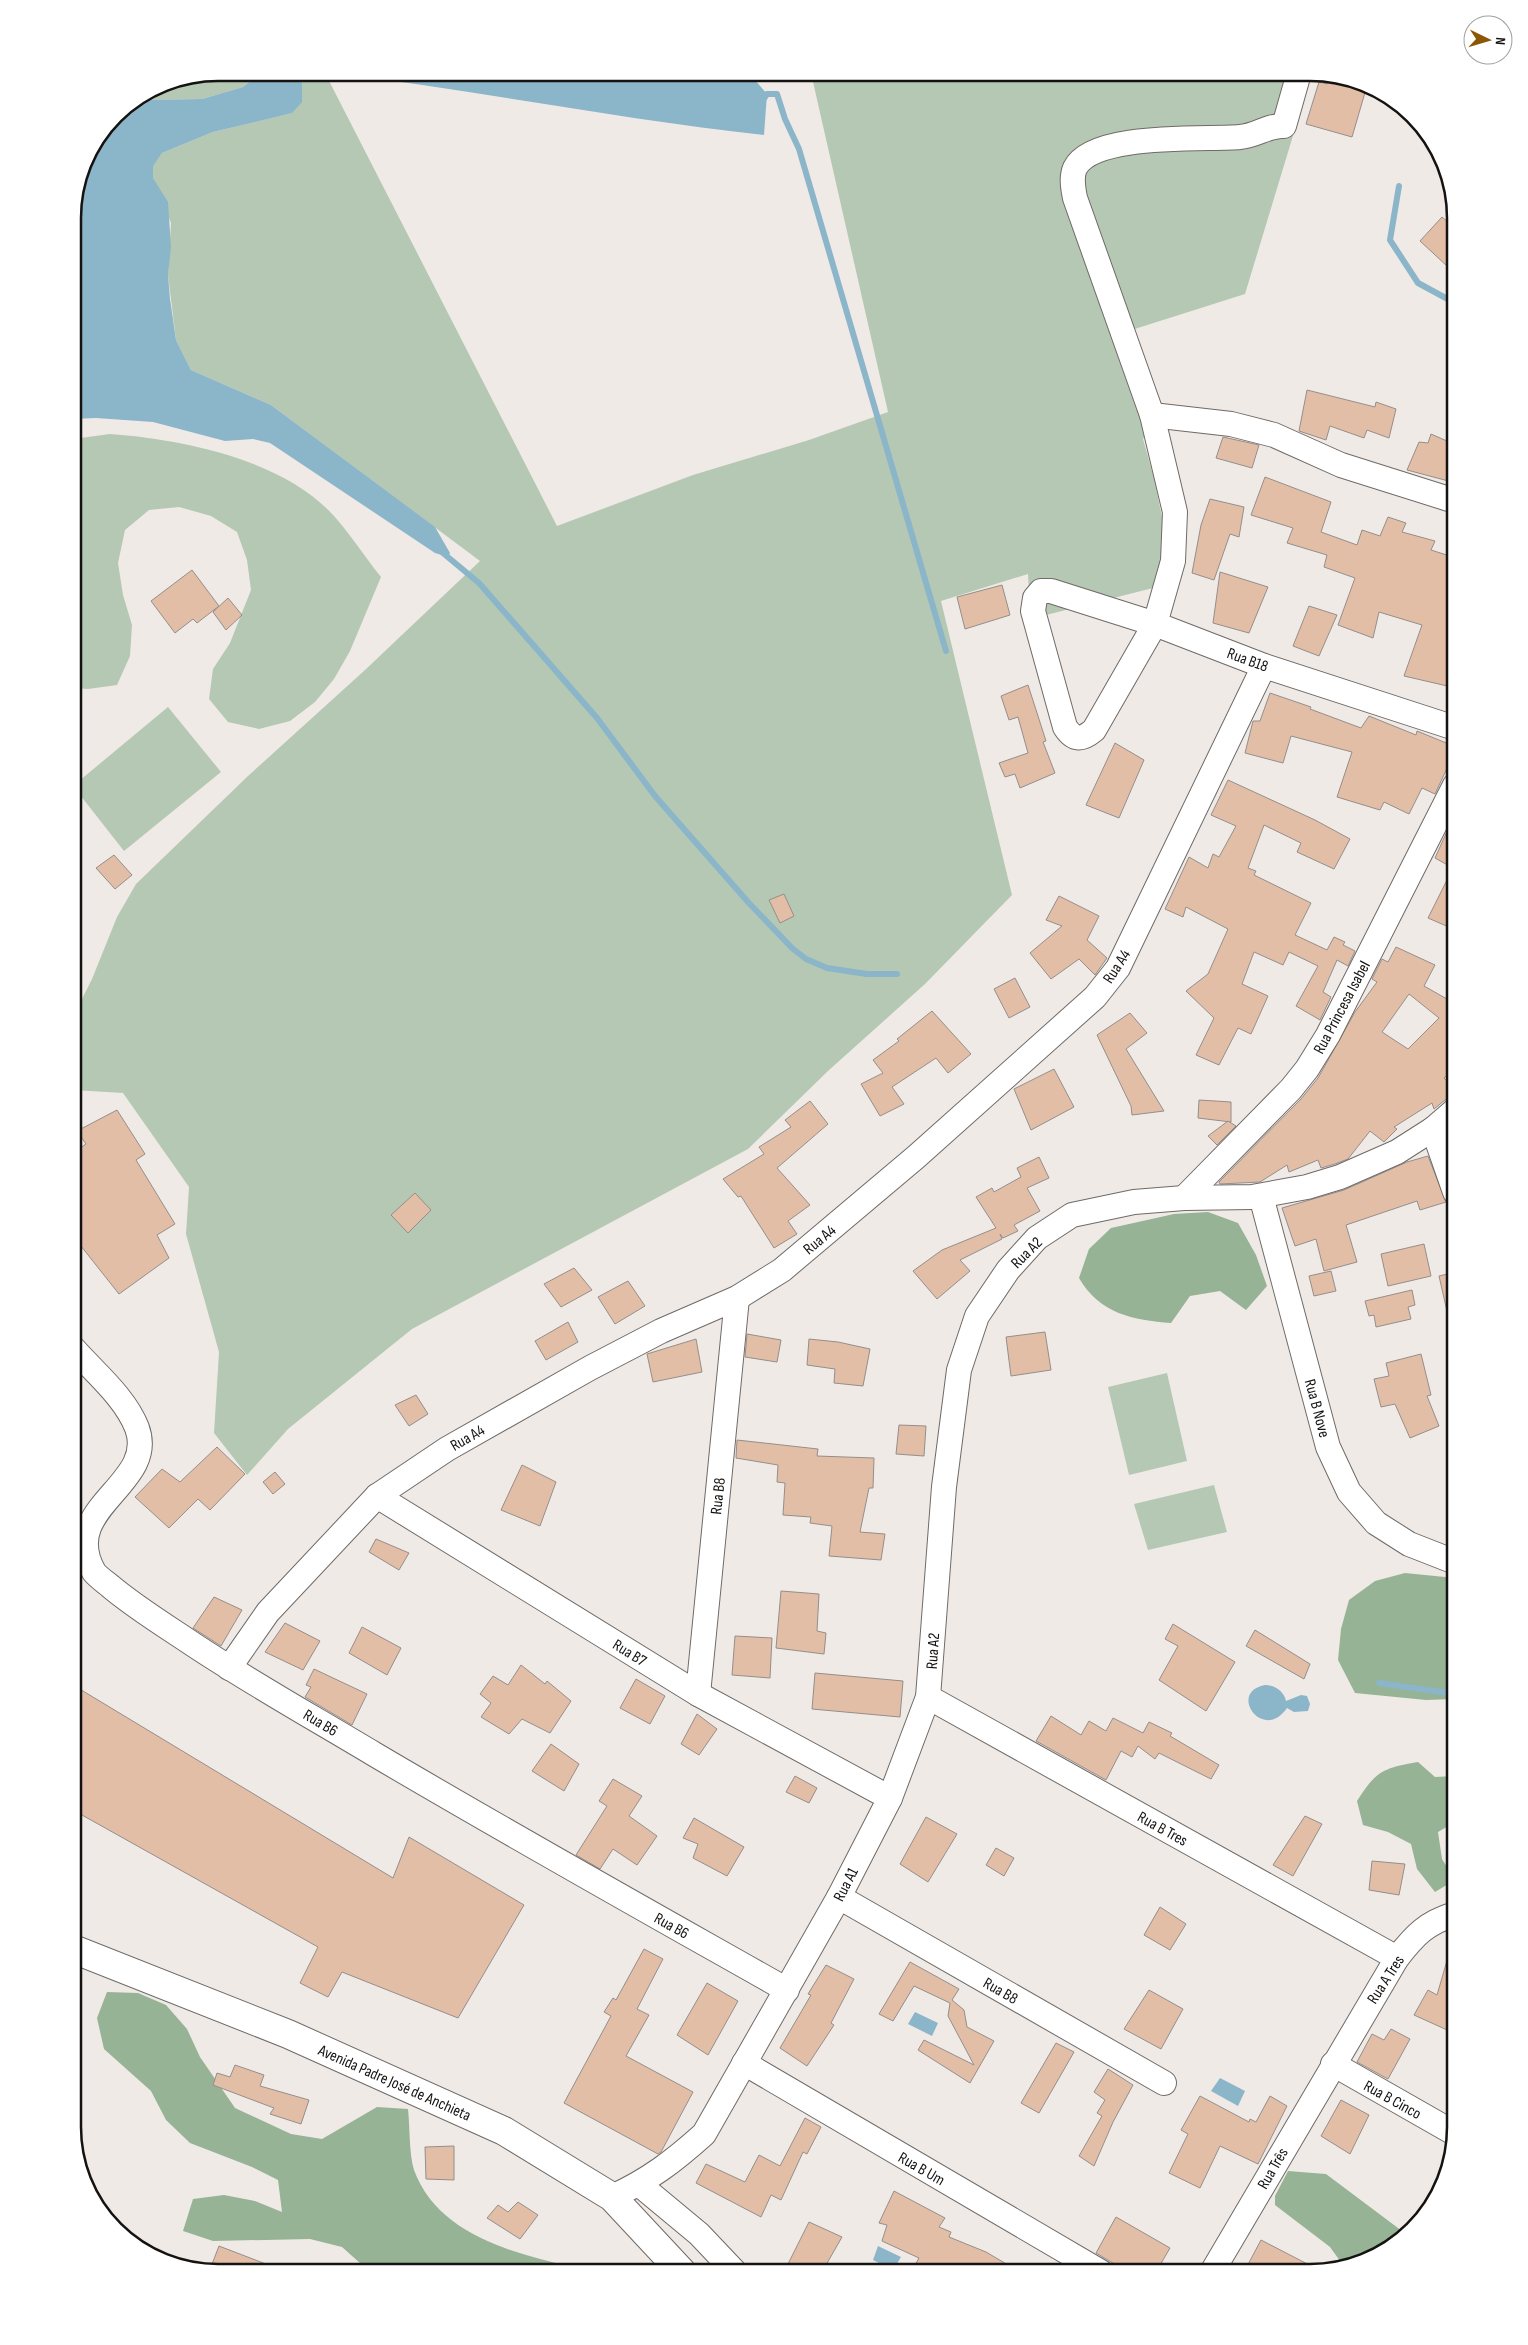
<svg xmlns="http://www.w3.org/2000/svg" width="1528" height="2345" font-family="'Sofia Sans Condensed',sans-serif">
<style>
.green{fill:#b5c8b4}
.forest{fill:#96b395}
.water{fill:#8bb5c9}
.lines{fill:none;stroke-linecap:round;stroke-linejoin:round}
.stream{stroke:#8bb5c9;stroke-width:6}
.building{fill:#e3bea7;stroke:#948e8b;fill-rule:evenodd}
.minor-casing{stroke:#6f6a67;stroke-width:26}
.secondary-casing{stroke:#6f6a67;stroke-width:30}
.minor{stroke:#fff;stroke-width:24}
.secondary{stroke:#fff;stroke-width:28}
.labels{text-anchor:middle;stroke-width:4;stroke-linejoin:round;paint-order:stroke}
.street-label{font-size:16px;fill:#151312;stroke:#fff}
.rim{fill:none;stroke:#151312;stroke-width:2.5}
</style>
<rect width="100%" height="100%" fill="#f0eae6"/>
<!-- green -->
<g class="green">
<polygon points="218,73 260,73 243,87 202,99 137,100 162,83"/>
<polygon points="293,73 325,73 557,526 693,475 809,440 888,412 811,73 1312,73 1245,294 1119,334 1151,427 1143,439 1154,478 1165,532 1157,587 1042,616 1030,607 1028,574 941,601 1012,895 925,984 828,1071 748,1149 412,1329 288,1429 247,1475 214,1433 219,1352 186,1234 189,1187 123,1093 73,1090 73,1017 92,979 117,917 136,884 248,776 365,670 480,561 271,405 191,370 176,340 168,275 171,223 153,178 153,165 162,153 213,132 291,113 302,83"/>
<path d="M110 434C182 439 284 460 334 516 351 535 365 557 381 577L350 651 334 679 315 702 290 721 259 729 228 722 209 699 213 669 230 643 251 590 247 560 237 532 211 516 179 507 149 510 125 530 118 563 123 595 132 625 130 656 117 685 88 689 73 688V439Z"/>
<polygon points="168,707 221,772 124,851 73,786"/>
<polygon points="1167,1373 1187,1461 1129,1475 1108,1387"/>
<polygon points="1214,1485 1227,1532 1148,1550 1134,1504"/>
</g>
<!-- forest -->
<g class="forest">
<path d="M1208 1212 1238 1223 1256 1255 1267 1286 1246 1310 1220 1291 1190 1296 1171 1323C1133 1320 1100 1314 1079 1278L1089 1249 1111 1228 1174 1214Z"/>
<polygon points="1405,1573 1455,1578 1455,1699 1426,1700 1355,1693 1338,1660 1341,1629 1349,1600 1375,1581"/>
<path d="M1418 1762 1435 1777 1455 1776V1822L1438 1832 1442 1859 1455 1880 1435 1892 1417 1869 1411 1844 1388 1832 1363 1825 1357 1801C1376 1771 1383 1768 1418 1762Z"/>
<path d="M107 1992 138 1993 166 2005 187 2029 200 2057 235 2108 291 2134 322 2139 377 2107 408 2109C410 2127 409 2154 414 2170 437 2233 511 2253 570 2266 583 2269 596 2269 608 2272H370L342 2247 310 2239 213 2241 183 2231 193 2199 224 2195 255 2201 282 2212 278 2180 252 2167 190 2143 166 2120 151 2091 104 2049 97 2018Z"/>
<polygon points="1288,2171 1326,2174 1402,2231 1375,2257 1343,2265 1330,2247 1275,2205 1275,2196"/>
</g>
<!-- water -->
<g class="water">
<polygon points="260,73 293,73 302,83 302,102 292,113 213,132 162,153 153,166 153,178 168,202 171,247 168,275 170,299 176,340 191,370 271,405 435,527 450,553 448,557 435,553 270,443 253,439 225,441 153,422 96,418 73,419 73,209 84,162 115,115 137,100 202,99 243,87"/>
<path d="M331 73H749L767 94 764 135C619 119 476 90 331 73Z"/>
<path d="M1265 1685C1274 1685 1284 1691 1286 1701L1301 1695 1307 1696 1310 1704 1308 1711 1294 1712 1287 1708C1263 1743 1227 1692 1265 1685Z"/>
<polygon points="915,2012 938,2023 932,2036 908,2024"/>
<polygon points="1220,2078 1245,2091 1238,2106 1211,2091"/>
<polygon points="878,2246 901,2257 893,2270 873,2260"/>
</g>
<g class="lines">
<!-- stream -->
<g class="stream">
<polyline points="763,100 767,94 777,94 785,119 799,149 946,651"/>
<polyline points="1399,186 1390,240 1418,283 1455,303"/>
<polyline points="443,553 479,583 597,718 655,796 748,902 792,948 806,959 827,968 867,974 897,974"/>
<polyline points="1379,1683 1455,1694"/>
</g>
</g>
<!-- building -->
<g class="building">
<polygon points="1331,76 1366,89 1352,137 1306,124 1319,82 1327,84"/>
<polygon points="1442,217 1456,229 1456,256 1447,266 1420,241"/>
<polygon points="1307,390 1375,407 1376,402 1396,409 1389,438 1367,430 1364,438 1330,426 1326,440 1299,431"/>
<polygon points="1431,434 1456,445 1456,483 1407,470 1419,442 1428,443"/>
<polygon points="1223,437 1259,445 1252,468 1216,458"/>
<polygon points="1265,477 1331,502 1321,532 1357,545 1362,530 1380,536 1388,517 1406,523 1402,532 1435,541 1431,550 1456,558 1456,688 1404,676 1422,625 1379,612 1373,638 1338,625 1355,578 1324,567 1327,555 1287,543 1293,528 1251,515"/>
<polygon points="1210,499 1244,507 1239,537 1230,534 1214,580 1192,573 1201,525"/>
<polygon points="192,570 219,606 197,623 193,619 175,633 151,601"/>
<polygon points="1220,572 1268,587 1249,633 1213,623"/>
<polygon points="1002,585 1010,615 965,629 957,597"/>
<polygon points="228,598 242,615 226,630 213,612"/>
<polygon points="1309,606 1337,615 1319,656 1293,646"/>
<polygon points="1028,685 1046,741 1043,742 1055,773 1020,788 1015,774 1005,777 999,763 1028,753 1018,717 1009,720 1001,696"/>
<polygon points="1270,693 1311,707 1310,709 1361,728 1369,716 1416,735 1417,731 1456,747 1456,749 1435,794 1422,788 1409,814 1384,802 1380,810 1337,797 1352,752 1291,736 1283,763 1245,753 1253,721 1260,721"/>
<polygon points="1115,743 1144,760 1119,818 1086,805"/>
<polygon points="1228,780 1315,820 1350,839 1334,869 1297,852 1301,843 1264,825 1248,868 1256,871 1254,875 1311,903 1295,935 1327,950 1334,937 1345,942 1343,945 1355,951 1348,966 1337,960 1323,992 1331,997 1320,1020 1296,1006 1318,966 1289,952 1283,965 1254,952 1242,984 1268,996 1251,1034 1238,1028 1219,1065 1196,1055 1214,1018 1186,991 1208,974 1228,929 1186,907 1183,917 1165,909 1189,857 1208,868 1213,854 1219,857 1236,826 1211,815"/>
<polygon points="1456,819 1456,918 1451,928 1428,918 1453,868 1435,858 1449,827 1451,828"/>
<polygon points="114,855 132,875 115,889 96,868"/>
<polygon points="784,894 794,916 780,923 769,900"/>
<polygon points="1059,896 1099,916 1087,940 1107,958 1095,975 1079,959 1051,979 1030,953 1062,926 1046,920"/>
<path d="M1396 947 1435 965 1424 986 1454 1003 1456 1001V1067L1444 1078 1456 1091 1434 1109 1432 1103 1394 1127 1397 1129 1384 1142 1370 1131 1348 1159 1335 1164 1321 1168 1318 1160 1289 1172 1287 1165 1260 1182 1220 1184 1219 1182 1301 1099 1318 1078 1355 1012 1377 982 1372 979 1382 959 1388 962ZM1409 994 1439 1018 1408 1049 1382 1032Z"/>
<polygon points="1015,978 1030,1007 1009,1018 994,989"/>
<polygon points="932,1011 971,1054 948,1073 936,1058 892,1087 904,1104 880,1116 861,1084 883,1073 873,1060 899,1041 897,1039"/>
<polygon points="1130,1013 1147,1033 1126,1049 1164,1111 1132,1115 1131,1106 1097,1035"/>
<polygon points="1054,1069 1074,1107 1031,1130 1014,1089"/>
<polygon points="1199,1100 1231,1102 1231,1122 1198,1118"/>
<polygon points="810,1101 828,1124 777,1168 810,1205 788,1221 797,1234 774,1248 741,1196 738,1197 723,1179 764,1154 759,1147 791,1127 785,1120"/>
<polygon points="117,1110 145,1154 136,1160 175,1224 157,1235 169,1258 119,1294 73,1236 73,1153 86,1144 77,1131"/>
<polygon points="1228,1121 1236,1126 1217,1145 1208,1136"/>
<polygon points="1428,1156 1446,1202 1420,1210 1417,1201 1346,1225 1357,1262 1324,1271 1316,1239 1295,1246 1282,1208 1344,1190 1407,1162"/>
<polygon points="1039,1157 1049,1178 1027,1188 1040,1211 1014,1225 1018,1231 1003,1238 1000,1234 1002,1239 960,1260 970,1271 937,1299 913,1271 942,1250 996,1228 976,1197 992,1188 994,1192 1021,1177 1017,1168"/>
<polygon points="415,1193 431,1210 408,1233 391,1215"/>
<polygon points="1424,1244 1431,1276 1388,1286 1381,1254"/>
<polygon points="574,1268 592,1290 561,1307 544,1284"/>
<polygon points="1331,1271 1336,1291 1314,1296 1309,1276"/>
<polygon points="1456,1272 1456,1319 1449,1320 1439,1276"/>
<polygon points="628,1281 645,1306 615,1324 598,1297"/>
<polygon points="1412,1290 1415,1305 1408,1307 1411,1319 1376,1327 1374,1315 1369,1316 1365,1301"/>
<polygon points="568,1322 578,1342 546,1360 535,1341"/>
<polygon points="1045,1332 1051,1370 1011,1376 1006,1337"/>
<polygon points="747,1334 781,1340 777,1362 745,1357"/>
<polygon points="696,1339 702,1372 653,1382 647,1354"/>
<polygon points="809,1339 838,1342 870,1349 863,1386 834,1383 835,1369 807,1365"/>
<polygon points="1421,1354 1431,1395 1427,1396 1439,1426 1410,1438 1395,1404 1381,1407 1374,1379 1389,1376 1386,1363"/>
<polygon points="416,1395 428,1414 409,1426 395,1405"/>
<polygon points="899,1425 926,1426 924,1456 896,1454"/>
<polygon points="737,1440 818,1449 817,1456 874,1458 873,1488 869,1488 860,1532 885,1534 881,1560 829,1556 832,1526 810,1523 811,1517 783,1515 785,1483 777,1482 778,1465 736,1458"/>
<polygon points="217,1447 245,1474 210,1510 198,1499 169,1528 135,1497 162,1469 180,1482"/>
<polygon points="522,1465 556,1482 540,1526 501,1510"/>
<polygon points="275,1472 285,1484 273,1494 263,1482"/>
<polygon points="376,1539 409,1553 399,1570 369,1552"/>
<polygon points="781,1591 819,1594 817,1631 826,1633 824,1654 776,1648"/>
<polygon points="214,1597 242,1610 221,1646 193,1628"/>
<polygon points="285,1623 320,1641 303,1670 265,1652"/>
<polygon points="1173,1624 1235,1662 1206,1711 1159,1680 1178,1646 1165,1639"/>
<polygon points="362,1627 401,1648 387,1675 349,1653"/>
<polygon points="1255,1630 1310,1664 1304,1679 1246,1646"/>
<polygon points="735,1636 772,1638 770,1678 732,1675"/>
<polygon points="521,1665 545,1684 547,1681 571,1701 550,1733 522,1719 509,1734 481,1717 491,1703 480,1694 493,1676 508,1685"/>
<polygon points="314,1669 367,1694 352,1725 305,1697 311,1687 306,1685"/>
<polygon points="815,1673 903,1681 900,1717 812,1709"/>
<polygon points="636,1679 665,1696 650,1724 620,1708"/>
<polygon points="73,1685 393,1878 409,1837 524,1905 458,2018 342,1972 328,1997 300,1983 318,1947 73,1810"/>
<polygon points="697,1714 717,1729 699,1755 681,1744"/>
<polygon points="1051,1716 1081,1735 1089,1721 1106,1731 1113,1718 1143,1733 1149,1722 1172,1733 1170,1736 1219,1765 1211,1779 1159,1753 1155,1759 1138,1746 1132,1757 1121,1751 1106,1780 1036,1741"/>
<polygon points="551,1744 579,1764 564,1791 532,1771"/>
<polygon points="795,1776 817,1788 809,1803 786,1792"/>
<polygon points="613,1779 642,1796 629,1816 657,1836 637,1865 613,1849 600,1869 576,1855 607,1806 599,1801"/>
<polygon points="1305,1816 1322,1824 1293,1876 1273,1865"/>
<polygon points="926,1817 957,1834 928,1882 900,1864"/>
<polygon points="694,1818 744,1847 727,1876 693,1858 698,1844 683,1838"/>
<polygon points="996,1848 1014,1858 1004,1876 986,1865"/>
<polygon points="1372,1861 1405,1864 1399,1895 1369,1890"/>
<polygon points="1160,1907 1186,1924 1170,1950 1144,1935"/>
<polygon points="1451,1947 1456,1948 1456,2034 1414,2015 1428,1990 1437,1995"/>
<polygon points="644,1949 663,1959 637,2009 649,2015 626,2056 693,2092 661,2152 658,2154 564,2103 611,2016 604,2012 613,1998 616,2000"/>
<polygon points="910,1962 959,1989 952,2000 964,2010 967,2027 994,2041 970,2083 918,2050 924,2040 974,2065 948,2016 950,2003 914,1986 893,2021 879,2014"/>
<polygon points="826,1965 854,1979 831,2023 834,2025 807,2066 780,2048 811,1995 808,1994"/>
<polygon points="707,1983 738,2001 708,2055 677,2035"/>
<polygon points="1149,1990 1183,2009 1161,2049 1124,2029"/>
<polygon points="1391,2029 1410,2039 1388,2079 1357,2062 1372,2034 1384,2040"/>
<polygon points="1056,2043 1074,2052 1039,2113 1021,2103"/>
<polygon points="235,2065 264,2075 260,2086 309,2100 301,2124 270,2114 274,2108 213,2085 217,2073 230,2077"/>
<polygon points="1108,2069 1133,2085 1113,2122 1094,2166 1079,2156 1102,2116 1097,2113 1105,2100 1094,2092"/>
<polygon points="1200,2096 1249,2122 1250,2119 1256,2122 1270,2096 1287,2106 1258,2164 1220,2146 1200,2188 1169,2173 1188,2134 1181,2130"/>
<polygon points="1341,2100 1369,2115 1350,2154 1321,2136"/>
<polygon points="805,2118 821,2127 807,2154 803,2152 781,2200 771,2195 761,2217 696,2183 706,2164 745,2182 759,2155 780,2166"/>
<polygon points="454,2146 454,2180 426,2179 425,2147"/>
<polygon points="894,2191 945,2218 939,2227 951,2232 949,2237 986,2252 1020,2272 911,2272 919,2258 882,2241 887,2225 879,2223"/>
<polygon points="518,2202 538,2215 520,2239 487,2218 498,2205 508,2212"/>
<polygon points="1116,2217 1170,2248 1156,2272 1128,2272 1096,2253"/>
<polygon points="809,2222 842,2237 822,2272 784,2272"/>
<polygon points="1261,2240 1319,2270 1310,2272 1244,2272"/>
<polygon points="219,2246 284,2271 284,2272 209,2272"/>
</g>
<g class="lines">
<!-- minor casing -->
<g class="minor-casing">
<g id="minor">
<path d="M1299 73 1284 126C1268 125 1256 136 1240 137 1205 140 1093 132 1075 168 1071 177 1073 188 1075 198L1152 415 1175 512 1173 561 1155 624 1094 730C1082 740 1074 741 1065 727L1033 611 1035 598 1041 591H1051L1155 624 1264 666 1455 728"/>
<polyline points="1152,415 1231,424 1274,435 1341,465 1455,501"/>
<polyline points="1433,1129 1455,1192"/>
<polyline points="1261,1196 1328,1447 1349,1492 1376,1523 1409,1544 1455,1562"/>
<polyline points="1184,1198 1291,1089 1307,1069 1328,1035 1455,785"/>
<path d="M73 1348C94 1372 125 1397 137 1428 158 1485 57 1507 94 1572 98 1577 105 1582 110 1586 136 1608 166 1626 194 1645 253 1684 314 1718 374 1754 511 1835 649 1912 787 1990"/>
<polyline points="377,1496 698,1694 890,1798"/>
<polyline points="229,1668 268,1612 377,1496 447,1449 590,1368 661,1331 737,1298 782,1270 916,1157 1095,997 1118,968 1264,666"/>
<polyline points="698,1694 737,1298"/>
<polyline points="928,1697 1397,1958"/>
<polyline points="839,1897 1164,2083"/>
<polyline points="744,2063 1101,2272"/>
<polyline points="1333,2064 1454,2133"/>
<polyline points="640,2185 699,2234 735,2272"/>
<path d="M612 2197C649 2180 674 2161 704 2134L839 1897 890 1798 928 1697 944 1487 959 1370 977 1316 1008 1270 1037 1238 1072 1215 1134 1202 1184 1198 1252 1197 1307 1187 1340 1177 1397 1152 1433 1129 1455 1110"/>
<path d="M1212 2272 1397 1958C1415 1935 1426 1923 1455 1914"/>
</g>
</g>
<!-- secondary casing -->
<g class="secondary-casing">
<polyline id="secondary" points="73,1949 288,2034 504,2131 612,2197 682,2272"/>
</g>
<!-- minor -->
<use href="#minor" class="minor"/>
<!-- secondary -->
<use href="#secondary" class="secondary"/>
</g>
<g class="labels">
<!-- street labels -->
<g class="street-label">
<text transform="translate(1248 659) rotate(20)" y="6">Rua B18</text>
<text transform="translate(1116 966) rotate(-57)" y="6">Rua A4</text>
<text transform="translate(1341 1007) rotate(-62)" y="6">Rua Princesa Isabel</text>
<text transform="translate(819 1239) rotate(-40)" y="6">Rua A4</text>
<text transform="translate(1026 1252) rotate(-45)" y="6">Rua A2</text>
<text transform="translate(1318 1408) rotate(75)" y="6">Rua B Nove</text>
<text transform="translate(467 1437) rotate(-30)" y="6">Rua A4</text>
<text transform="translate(717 1496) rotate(-84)" y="6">Rua B8</text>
<text transform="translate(932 1651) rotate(-86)" y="6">Rua A2</text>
<text transform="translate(630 1652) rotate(32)" y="6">Rua B7</text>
<text transform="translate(321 1722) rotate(31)" y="6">Rua B6</text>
<text transform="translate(1163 1828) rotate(29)" y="6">Rua B Tres</text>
<text transform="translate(845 1884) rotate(-63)" y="6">Rua A1</text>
<text transform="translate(672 1925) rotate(29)" y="6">Rua B6</text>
<text transform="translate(1385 1979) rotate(-57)" y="6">Rua A Tres</text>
<text transform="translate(1001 1990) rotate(30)" y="6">Rua B8</text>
<text transform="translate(395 2082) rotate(24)" y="6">Avenida Padre José de Anchieta</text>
<text transform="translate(1393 2099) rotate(29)" y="6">Rua B Cinco</text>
<text transform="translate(922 2168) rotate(30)" y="6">Rua B Um</text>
<text transform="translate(1272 2168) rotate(-60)" y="6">Rua Três</text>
</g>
</g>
<!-- crop -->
<path d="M0 0H1528V2345H0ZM218 81H1310A137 137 0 0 1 1447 218V2127A137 137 0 0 1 1310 2264H218A137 137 0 0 1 81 2127V218A137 137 0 0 1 218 81Z" fill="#fff" fill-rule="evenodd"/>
<path class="rim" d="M218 81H1310A137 137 0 0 1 1447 218V2127A137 137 0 0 1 1310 2264H218A137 137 0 0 1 81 2127V218A137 137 0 0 1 218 81Z"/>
<!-- north arrow -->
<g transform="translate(1488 40) rotate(95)"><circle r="24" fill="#ffffff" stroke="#a1a1a0"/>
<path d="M0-4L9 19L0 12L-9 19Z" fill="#8b5705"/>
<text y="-8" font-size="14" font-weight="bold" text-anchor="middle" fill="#151312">N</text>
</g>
</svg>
